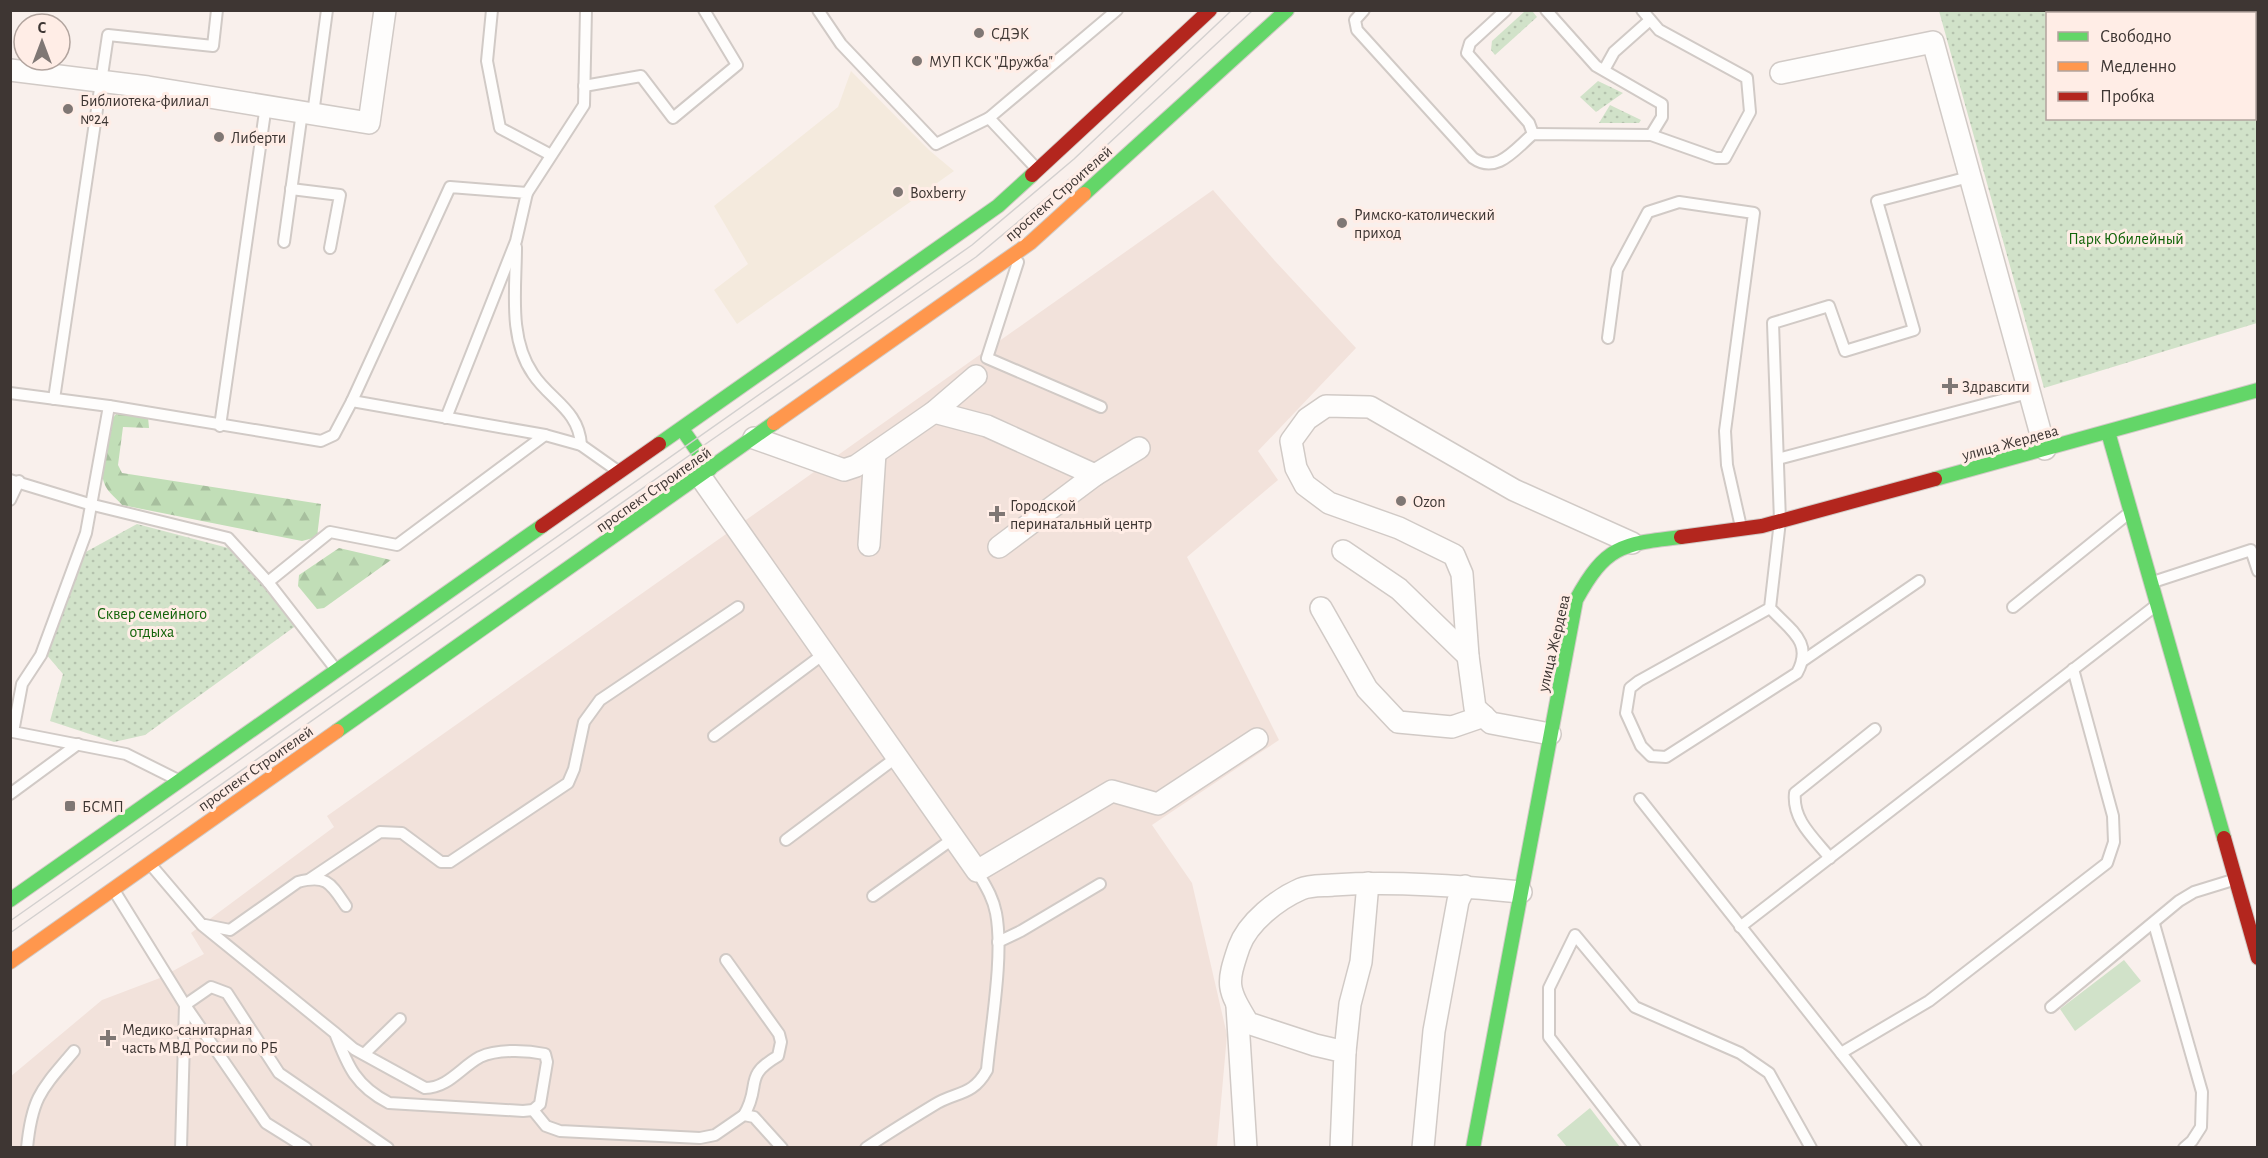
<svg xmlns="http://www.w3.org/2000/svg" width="2268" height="1158" font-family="'Alegreya Sans',sans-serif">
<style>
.commercial{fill:#f4eadd}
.built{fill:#f2e2db}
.forest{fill:url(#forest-firs)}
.park{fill:url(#park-dots);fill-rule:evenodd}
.pitch{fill:#d1e2c9}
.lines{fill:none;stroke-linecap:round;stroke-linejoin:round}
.lane-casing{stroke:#d1cac6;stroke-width:14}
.street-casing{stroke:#d1cac6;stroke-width:24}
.fast-casing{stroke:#d1cac6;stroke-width:16}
.slow-casing{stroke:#d1cac6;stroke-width:16}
.jam-casing{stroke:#d1cac6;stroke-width:16}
.lane{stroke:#fefdfc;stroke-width:10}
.street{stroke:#fefdfc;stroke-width:21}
.fast{stroke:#63d668;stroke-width:14}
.slow{stroke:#ff974d;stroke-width:14}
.jam{stroke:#b3261e;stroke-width:14}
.tram{stroke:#d3d0cf;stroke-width:1.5}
.poi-dot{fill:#7f7774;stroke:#ffede6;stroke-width:2}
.labels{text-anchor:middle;stroke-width:6;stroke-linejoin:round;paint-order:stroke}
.poi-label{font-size:16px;fill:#3e3633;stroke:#ffede6;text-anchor:start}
.street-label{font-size:16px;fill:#3e3633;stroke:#ffede6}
.park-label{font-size:16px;fill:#13640a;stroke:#ffede6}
</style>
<defs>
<pattern id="forest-firs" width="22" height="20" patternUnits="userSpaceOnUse" patternTransform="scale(1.5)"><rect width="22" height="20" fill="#c1deb7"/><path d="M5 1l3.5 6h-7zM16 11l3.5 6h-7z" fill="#a7bf9e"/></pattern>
<pattern id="park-dots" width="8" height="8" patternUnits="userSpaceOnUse" patternTransform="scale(1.5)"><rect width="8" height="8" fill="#d1e2c9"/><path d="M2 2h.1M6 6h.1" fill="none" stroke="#b4c2ad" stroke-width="1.8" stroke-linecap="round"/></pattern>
</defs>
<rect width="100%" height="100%" fill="#f9f0ec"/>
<!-- commercial -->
<polygon class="commercial" points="851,71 929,150 954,171 737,324 714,290 748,264 714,206 838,107"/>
<!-- built -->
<polygon class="built" points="1213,190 1275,261 1356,348 1258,451 1278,480 1187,557 1279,740 1152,825 1192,883 1227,1035 1217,1147 11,1147 10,1077 102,1000 160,978 204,954 191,933 334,827 327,816"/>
<!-- forest -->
<g class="forest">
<path d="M116 414 148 417 149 428 123 427 118 465 122 473 321 504 317 537 302 541 122 505C117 499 109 493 106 487 96 469 104 428 116 414Z"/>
<polygon points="339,548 391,560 324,608 317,609 298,586 299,575"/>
</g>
<!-- park -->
<g class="park">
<path d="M1939 11H2257V323L2044 388ZM2048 14H2254V118H2048Z"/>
<polygon points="1524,12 1533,12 1537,17 1495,55 1491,50 1492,41"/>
<polygon points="1598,81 1623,93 1596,112 1580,97"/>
<polygon points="1610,105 1641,120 1639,123 1599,123"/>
<polygon points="137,524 232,549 297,625 145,735 114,742 50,721 63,674 45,653 82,554"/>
</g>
<!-- pitch -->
<g class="pitch">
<polygon points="2124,960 2141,981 2075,1031 2060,1009"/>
<polygon points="1590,1108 1620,1147 1567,1147 1557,1135"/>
</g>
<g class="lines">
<!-- lane casing -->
<g class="lane-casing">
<g id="lane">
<polyline points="492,10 487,61 500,128 551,155"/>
<polyline points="818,10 841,44 936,144 989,118"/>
<path d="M1364 10 1355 20 1357 30 1473 158C1497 175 1515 149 1533 134L1651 135 1716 158H1725L1750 112 1747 78 1659 30 1642 10"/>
<polyline points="1506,10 1470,43 1467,53 1529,123 1533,134"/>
<polyline points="1546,10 1596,66 1662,104 1662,117 1651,135"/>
<polyline points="1604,70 1614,52 1650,20"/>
<polyline points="584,86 641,76 673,118 737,65 704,10"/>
<polyline points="313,114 327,10"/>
<polyline points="1035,167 989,118 1117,10"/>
<polyline points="291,189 340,195 330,248"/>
<polyline points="527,193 584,105 586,10"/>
<polyline points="284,242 302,112"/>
<path d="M516 247C516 289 508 338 533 374 550 400 579 410 581 445"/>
<polyline points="1018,262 987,358 1101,407"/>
<polyline points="1608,338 1617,270 1648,212 1679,202 1754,213 1725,431 1727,465 1741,527"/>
<polyline points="10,393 109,406 321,441 334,435 352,401 545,435 581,445 615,469"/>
<polyline points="54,399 108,35 213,46 217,10"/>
<polyline points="352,401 450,187 527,193 516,241 446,418"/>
<polyline points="109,406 86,533 41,655 22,684 13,732 126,754 176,779"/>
<polyline points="220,426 266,105"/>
<polyline points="1778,459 2028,393"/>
<polyline points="10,480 89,504 228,538 268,582 334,667"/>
<polyline points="10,500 19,481"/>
<polyline points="268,582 330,532 397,545 545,435"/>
<polyline points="2153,582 2251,550 2258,571"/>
<polyline points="2013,607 2129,513"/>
<path d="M1770 608 1639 681 1630 688 1626 713 1641 746 1651 756 1666 757 1797 673C1814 642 1790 630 1770 608L1780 521 1773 323 1829 306 1845 351 1914 330 1877 201 1969 177"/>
<polyline points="1804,660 1919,581"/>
<polyline points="714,736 825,653"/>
<polyline points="10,794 78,744"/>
<polyline points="1640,799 1916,1148"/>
<polyline points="786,840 897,757"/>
<path d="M1830 858C1814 838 1792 820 1795 793L1875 729"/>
<path d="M151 865 202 925 335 1033 354 1049 425 1088C448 1088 461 1067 480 1057 497 1049 526 1050 545 1054L547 1062 540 1104 533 1110 523 1111 389 1103C356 1086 348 1067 335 1033"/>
<polyline points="310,879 380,832 402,833 441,862 450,862 568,783 574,769 584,722 600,700 738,607"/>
<polyline points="115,892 185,1005 181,1148"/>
<polyline points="873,896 954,838"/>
<polyline points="2154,924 2202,1092 2201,1127 2192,1141 2184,1148"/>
<path d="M205 925 230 930 298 882C327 874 331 884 346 906"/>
<polyline points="1740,927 2154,607"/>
<polyline points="998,942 1021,931 1100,884"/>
<path d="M726 960 779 1034 781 1042 778 1056C742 1077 762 1085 744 1115"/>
<polyline points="2051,1007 2179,901 2194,892 2233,880"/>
<polyline points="1841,1053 1929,1001 2107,863 2114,842 2113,816 2073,669"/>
<polyline points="364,1054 400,1019"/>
<polyline points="533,1110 546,1126 560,1131 700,1138 715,1135 744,1115 754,1117 782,1148"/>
<path d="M27 1148C32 1096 42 1089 74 1051"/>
<polyline points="306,1148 266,1123 185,1005 211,987 227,993 279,1073 388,1148"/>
<path d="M866 1148C888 1133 911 1119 934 1105 956 1091 972 1097 987 1070 991 1026 1004 955 996 913 993 897 985 885 977 871"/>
<polyline points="1635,1148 1549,1037 1549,988 1575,935 1635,1007 1740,1053 1769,1073 1811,1148"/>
</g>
</g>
<!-- street casing -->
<g class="street-casing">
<g id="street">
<polyline points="10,70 148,87 369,123 385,10"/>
<polyline points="1781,73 1933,42 2045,449"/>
<polyline points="934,412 987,426 1095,475"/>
<polyline points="754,438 844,470 856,466 934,412 976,376"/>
<polyline points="700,476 977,871 1112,791 1158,804 1257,739"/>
<polyline points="869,545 875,453"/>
<polyline points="999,547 1095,475 1139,448"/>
<polyline points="1343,551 1399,589 1468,656"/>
<polyline points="1321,608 1367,689 1398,722 1452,727 1484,716"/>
<polyline points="1550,734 1491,723 1475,708 1468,656 1462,574 1454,555 1399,528 1329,503 1305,485 1296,468 1291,441 1307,419 1326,406 1370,407 1514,490 1632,543"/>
<polyline points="1237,1006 1246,1148"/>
<polyline points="1345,1052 1350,1004 1361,962 1368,883"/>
<path d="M1341 1148 1345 1052 1315 1045 1248 1023C1227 988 1226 985 1239 947 1248 922 1278 899 1301 889 1310 885 1324 886 1333 885 1396 881 1458 886 1521 892"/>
<polyline points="1423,1148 1434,1031 1458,901 1465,886"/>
</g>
</g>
<!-- fast casing -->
<g class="fast-casing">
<g id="fast">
<polyline points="1084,194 1287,10"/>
<polyline points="682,429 710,469"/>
<polyline points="2108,432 2224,838"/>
<polyline points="659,444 998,206 1032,175"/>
<polyline points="1935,479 2258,390"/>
<polyline points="337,731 774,423"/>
<polyline points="10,900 542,526"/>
<path d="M1473 1148 1576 600C1606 545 1622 544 1681 537"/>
</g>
</g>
<!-- slow casing -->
<g class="slow-casing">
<g id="slow">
<polyline points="774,423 1030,243 1084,194"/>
<polyline points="10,962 337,731"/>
</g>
</g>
<!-- jam casing -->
<g class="jam-casing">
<g id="jam">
<polyline points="1032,175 1210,10"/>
<polyline points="542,526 659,444"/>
<polyline points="1681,537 1762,526 1935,479"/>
<polyline points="2224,838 2258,958"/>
</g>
</g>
<!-- lane -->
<use href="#lane" class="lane"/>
<!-- street -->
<use href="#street" class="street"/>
<!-- fast -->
<use href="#fast" class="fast"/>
<!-- slow -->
<use href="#slow" class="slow"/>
<!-- jam -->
<use href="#jam" class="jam"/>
<!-- tram -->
<g class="tram">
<polyline points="10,921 972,245 1074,159 1232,10"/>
<polyline points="10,933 697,450 976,257 1080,170 1253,10"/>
</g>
</g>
<!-- markers -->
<g class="poi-dot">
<circle cx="979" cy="33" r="6"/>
<circle cx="917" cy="61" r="6"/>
<circle cx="68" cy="109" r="6"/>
<circle cx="219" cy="137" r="6"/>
<circle cx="898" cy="192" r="6"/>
<circle cx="1342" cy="223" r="6"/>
<path d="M1947 377h6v6h6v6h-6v6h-6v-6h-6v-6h6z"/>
<circle cx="1401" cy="501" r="6"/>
<path d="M994 505h6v6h6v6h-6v6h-6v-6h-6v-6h6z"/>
<rect x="64" y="800" width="12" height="12" rx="3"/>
<path d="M105 1029h6v6h6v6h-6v6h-6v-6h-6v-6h6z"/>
</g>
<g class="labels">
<!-- poi labels -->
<g class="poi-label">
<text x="991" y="39">СДЭК</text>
<text x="929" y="67">МУП КСК "Дружба"</text>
<text x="80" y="106">Библиотека-филиал<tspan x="80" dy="18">№24</tspan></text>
<text x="231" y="143">Либерти</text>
<text x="910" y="198">Boxberry</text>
<text x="1354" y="220">Римско-католический<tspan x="1354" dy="18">приход</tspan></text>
<text x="1962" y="392">Здравсити</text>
<text x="1413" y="507">Ozon</text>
<text x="1010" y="511">Городской<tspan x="1010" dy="18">перинатальный центр</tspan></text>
<text x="82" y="812">БСМП</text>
<text x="122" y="1035">Медико-санитарная<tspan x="122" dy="18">часть МВД России по РБ</tspan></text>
</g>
<!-- street labels -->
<g class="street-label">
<text transform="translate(1058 193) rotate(-41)" y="6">проспект Строителей</text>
<text transform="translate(2010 442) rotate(-15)" y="6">улица Жердева</text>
<text transform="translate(653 489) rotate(-35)" y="6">проспект Строителей</text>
<text transform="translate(1553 643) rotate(-77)" y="6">улица Жердева</text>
<text transform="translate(255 768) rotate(-35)" y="6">проспект Строителей</text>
</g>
<!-- park labels -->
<g class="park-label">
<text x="2126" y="244">Парк Юбилейный</text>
<text x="152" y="619">Сквер семейного<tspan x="152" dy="18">отдыха</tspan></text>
</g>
</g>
<!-- border -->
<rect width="2268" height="1158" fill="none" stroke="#3e3633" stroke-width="24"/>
<!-- legend -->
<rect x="2046" y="12" width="210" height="108" fill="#ffede6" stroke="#b2a49e" stroke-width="1.5"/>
<rect x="2058" y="32" width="30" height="9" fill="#63d668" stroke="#b2a49e" stroke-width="1.5"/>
<text x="2100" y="42" font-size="18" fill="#3e3633">Свободно</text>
<rect x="2058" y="62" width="30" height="9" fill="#ff974d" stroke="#b2a49e" stroke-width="1.5"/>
<text x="2100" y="72" font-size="18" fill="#3e3633">Медленно</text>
<rect x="2058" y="92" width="30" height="9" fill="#b3261e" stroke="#b2a49e" stroke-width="1.5"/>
<text x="2100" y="102" font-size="18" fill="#3e3633">Пробка</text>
<!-- north arrow -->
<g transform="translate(42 42)"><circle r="28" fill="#ffede6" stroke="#b2a49e" stroke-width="1.5"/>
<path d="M0-4.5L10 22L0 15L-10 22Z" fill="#7f7774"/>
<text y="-9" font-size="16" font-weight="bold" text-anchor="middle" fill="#3e3633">С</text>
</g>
</svg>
